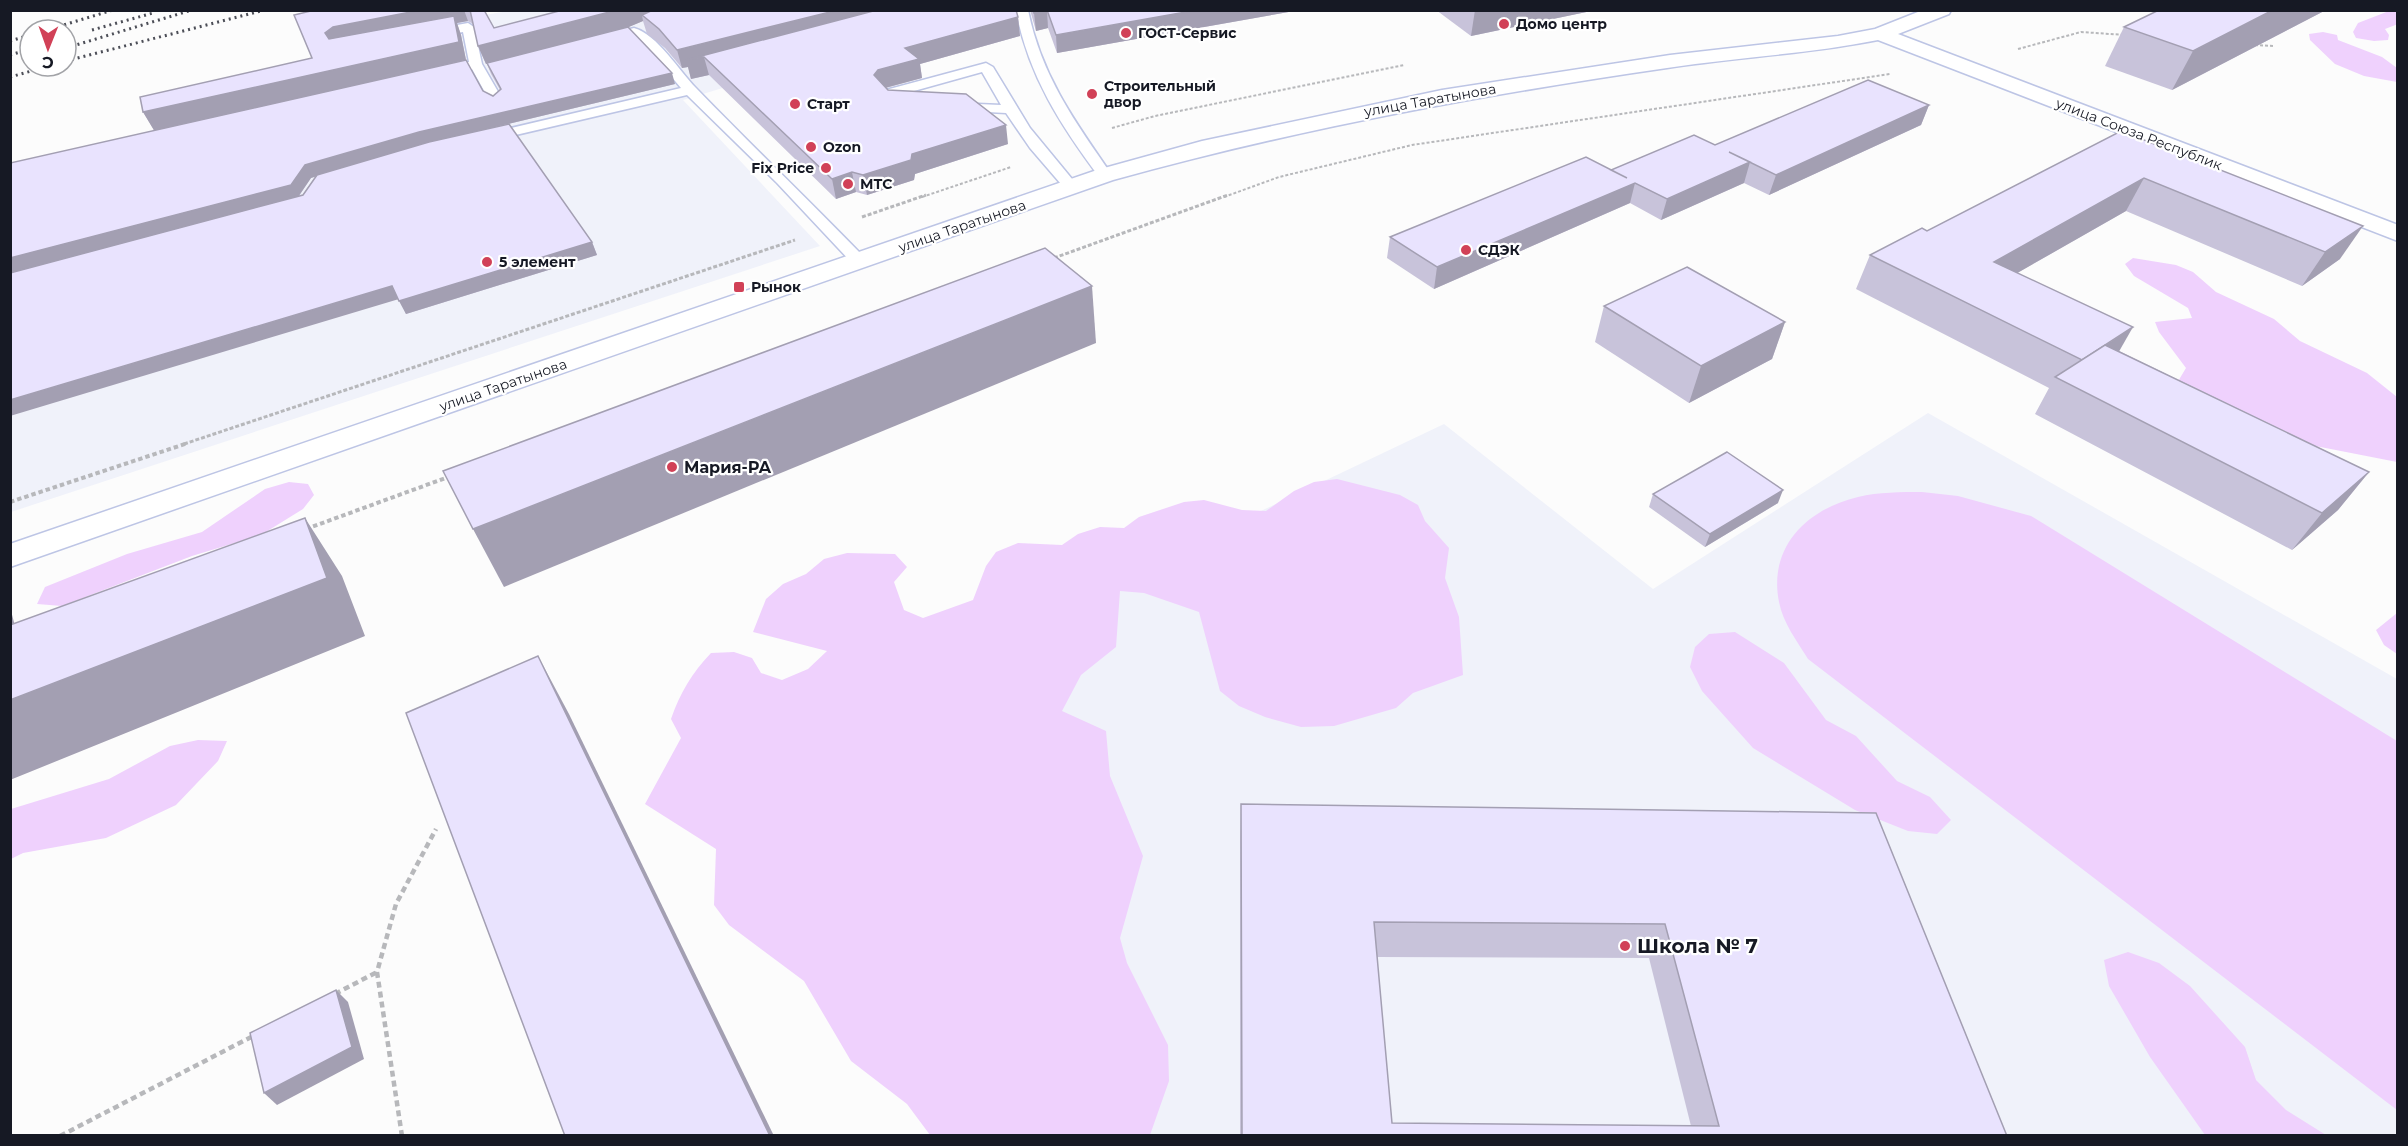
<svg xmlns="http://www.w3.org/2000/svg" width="2408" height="1146" font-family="Montserrat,sans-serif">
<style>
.built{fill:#f0f2fa}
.green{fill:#efd1fd}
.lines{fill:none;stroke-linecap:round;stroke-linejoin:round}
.lane-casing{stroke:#bdc5e5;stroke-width:3}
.secondary-casing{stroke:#bdc5e5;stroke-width:3}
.path-far3{stroke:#b7b8bb;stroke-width:2;stroke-dasharray:3 2;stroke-linecap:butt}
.path-far2{stroke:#b7b8bb;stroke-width:3;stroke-dasharray:4 2;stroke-linecap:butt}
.path-far1{stroke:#b7b8bb;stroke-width:4;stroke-dasharray:4.5 3;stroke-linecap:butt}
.path{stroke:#b7b8bb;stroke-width:4.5;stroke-dasharray:6 4;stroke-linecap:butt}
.lane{fill:#fff;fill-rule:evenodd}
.secondary{fill:#fff;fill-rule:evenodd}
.rail{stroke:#4c4e57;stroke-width:3;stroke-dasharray:2 4;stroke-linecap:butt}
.wall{fill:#c8c3da;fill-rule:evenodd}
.shaded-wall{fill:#a39fb2}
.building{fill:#e9e3fe;stroke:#a39fb2;stroke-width:1.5;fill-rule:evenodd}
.poi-dot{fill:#d14157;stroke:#fff;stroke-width:2}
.labels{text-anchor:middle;stroke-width:4.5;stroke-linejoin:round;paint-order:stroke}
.far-poi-label{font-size:14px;font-weight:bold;fill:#161924;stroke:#fff;text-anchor:start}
.far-street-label{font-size:14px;fill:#161924;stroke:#fff}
.poi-label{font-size:16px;font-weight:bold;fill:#161924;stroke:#fff;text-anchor:start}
.near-poi-label{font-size:20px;font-weight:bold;fill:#161924;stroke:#fff;text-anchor:start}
</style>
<rect width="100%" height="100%" fill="#fcfcfc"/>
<!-- built -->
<g class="built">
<polygon points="515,10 981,10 683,100 820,246 11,512 10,165 154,131 318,78 308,44"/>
<polygon points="1928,413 2397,679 2397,1135 959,1135 745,756 1444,424 1653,589"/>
</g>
<!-- green -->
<g class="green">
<polygon points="2389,11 2397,11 2398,24 2385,29 2389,35 2388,40 2374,41 2356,38 2353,32 2358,23"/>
<polygon points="2323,32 2337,35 2338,40 2382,57 2397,68 2397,82 2364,76 2335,64 2310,40 2309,34"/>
<polygon points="2133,258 2176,265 2193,272 2216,292 2274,319 2300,341 2367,373 2397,397 2397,462 2224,428 2174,388 2186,368 2159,332 2155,322 2192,318 2188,308 2134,276 2125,264"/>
<path d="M1337 479 1400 495 1418 505 1425 521 1449 548 1445 578 1459 617 1463 675 1413 693 1396 708 1334 726 1301 727 1265 717 1239 706 1220 691 1199 612 1144 593 1120 591 1116 647 1081 675 1062 711 1106 731 1110 776 1143 856 1120 938 1127 963 1168 1045 1169 1081 1150 1135H930L907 1104 851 1061 804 981 729 925 714 905 716 849 645 804 681 738 671 719C680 693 692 673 711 653L734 652 752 658 761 673 782 680 808 669 827 651 753 632 766 599 783 584 806 574 824 559 847 553 895 554 907 567 894 582 904 610 923 618 973 600 986 566 996 552 1018 543 1062 545 1078 534 1100 527 1124 528 1139 517 1184 502 1204 500 1242 510 1266 511 1294 491 1314 482Z"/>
<polygon points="289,482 308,484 314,495 303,509 261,535 192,556 62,606 37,604 45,587 127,554 202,532 265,489"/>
<path d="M1922 492 1958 496 2031 516 2397 741V1110L1808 659C1797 641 1783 623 1779 602 1768 547 1807 509 1858 497 1879 492 1901 492 1922 492Z"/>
<polygon points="2397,613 2397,654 2384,645 2376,630"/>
<polygon points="1735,632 1784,663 1826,720 1856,736 1897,781 1930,797 1951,820 1937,834 1908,831 1855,810 1753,748 1702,691 1690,667 1695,647 1709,634"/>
<polygon points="198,740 227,741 218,761 176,805 106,838 23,853 11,859 11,809 109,779 170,746"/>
<polygon points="2128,952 2159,963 2190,986 2245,1047 2256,1080 2286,1110 2326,1135 2205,1135 2150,1057 2109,986 2104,960"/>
</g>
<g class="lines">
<!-- lane casing -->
<g class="lane-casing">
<g id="lane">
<path d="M1016 10H1028C1041 75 1075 122 1112 175L1110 178H1100C1061 126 1028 75 1016 10Z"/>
<polygon points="468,23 474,27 482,64 504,102 502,105 492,105 472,69 443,75 436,71 438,68 469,62 463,32 430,38 424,34 430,30"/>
<path d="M634 28C657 34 680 72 696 88 752 146 809 200 865 258L867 261 865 264H853L777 183 687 95 486 142 481 141V135L681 88 653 55 630 35V29Z"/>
<polygon points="986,63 993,67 1030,128 1077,185 1079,188 1077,191 1067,191 1030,148 1006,113 950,110 948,107 955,103 1001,105 982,72 896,96 904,104 897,108 892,107 880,94 882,91"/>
</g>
</g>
<!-- secondary casing -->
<g class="secondary-casing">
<path id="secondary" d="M1923 10H1951L1949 14 1898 34 2398 225V241L1878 40C1809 54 1738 57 1667 68 1480 95 1296 129 1113 180L10 567V544L1097 170 1202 141 1442 90 1670 55 1838 36 1875 29Z"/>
</g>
<!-- path-far3 -->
<g class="path-far3">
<polyline points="2255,45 2275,46"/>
<polyline points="2018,49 2081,32 2125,35"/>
<polyline points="1112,128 1155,116 1404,65"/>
<polyline points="922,197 1011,167"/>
<polyline points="1224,197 1279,177 1412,145 1890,74"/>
</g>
<!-- path-far2 -->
<g class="path-far2">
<polyline points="862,217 926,195"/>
<polyline points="1054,258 1228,195"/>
<polyline points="184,444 795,240"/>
</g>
<!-- path-far1 -->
<g class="path-far1">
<polyline points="10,502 188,443"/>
<polyline points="306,529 451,476"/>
</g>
<!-- path -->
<g class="path">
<polyline points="335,994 377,972"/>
<polyline points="60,1136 253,1036"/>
<polyline points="402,1136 377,972 396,904 436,829"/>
</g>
<!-- lane -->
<use href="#lane" class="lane"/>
<!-- secondary -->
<use href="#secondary" class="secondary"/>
<!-- rail -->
<g class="rail">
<polyline points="47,30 113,10"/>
<polyline points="92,30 153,13"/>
<polyline points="10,41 30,35"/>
<polyline points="66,48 192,10"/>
<polyline points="10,55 30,49"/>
<polyline points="66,61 265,10"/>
<polyline points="10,77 49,66"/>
</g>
</g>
<!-- wall -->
<g class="wall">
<path d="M315 10H484L494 28 563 10 1018 17 1020 36 920 64 922 78 886 88 888 90 1008 144 915 174 914 180 867 195 856 192 836 199 709 75 691 79 688 67 682 68 665 48 647 34 643 21 628 27 675 84 479 131 592 242 597 255 406 314 399 299 154 130 143 112 312 58ZM468 21 473 24 478 46 486 64H487L491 74 500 90 493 96 483 91 466 60 461 35 457 23ZM316 176 303 195 299 196 311 178Z"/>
<polygon points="1030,10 1300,10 1057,53 1048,28 1036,31"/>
<polygon points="1436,10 1596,10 1471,36"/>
<polygon points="2326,10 2172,90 2105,66 2124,27"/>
<polygon points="1929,105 1921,125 1769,195 1744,183 1661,220 1630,203 1434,289 1387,258 1390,237 1715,145"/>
<polygon points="2121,131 2340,259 2302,286 2126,211 2017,273 2119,351 2369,472 2338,510 2292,550 2035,414 2049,388 1856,289 1870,255 1927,231"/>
<polygon points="1604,306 1785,322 1772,359 1689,403 1595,342"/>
<polygon points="1653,494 1778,503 1705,547 1649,507"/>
<path d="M1241 804 1876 813 2007 1136H1240V840ZM1377 957 1649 958 1691 1126 1392 1123Z"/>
</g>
<!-- shaded-wall -->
<g class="shaded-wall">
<polygon points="421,10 464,10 468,21 457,23 461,35 466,60 155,132 143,112 334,51 325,33 333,27"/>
<polygon points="617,10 668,10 642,15 643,21 629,27 486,64 478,46"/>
<polygon points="838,10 915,10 704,57 709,75 691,79 688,67 682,68 677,50"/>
<polygon points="1043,10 1047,10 1048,28 1036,31 1034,13"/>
<polygon points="1197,10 1300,10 1057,53 1056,35"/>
<polygon points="1475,10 1596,10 1471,36"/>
<polygon points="2273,10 2326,10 2172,90 2193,51"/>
<polygon points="1018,17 1020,36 920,64 922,78 881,89 874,75 878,70 905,48"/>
<polygon points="672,73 675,84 424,144 311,178 298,197 10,274 10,258 305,165 419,132"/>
<polygon points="1929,105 1921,125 1769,195 1776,175"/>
<polygon points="1006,125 1008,144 915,174 914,180 867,195 863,175 912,154"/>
<polygon points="1750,162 1744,183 1661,220 1667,199"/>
<polygon points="852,172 856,192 836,199 832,179"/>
<polygon points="2144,178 2126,211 1977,296 1994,262"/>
<polygon points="1635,183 1630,203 1434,289 1437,267"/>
<polygon points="2363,226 2340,259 2302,286 2325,252"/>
<polygon points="592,242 597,255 406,314 399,301"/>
<polygon points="392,286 399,299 10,416 10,400"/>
<polygon points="1092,286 1096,343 504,587 473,529"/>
<polygon points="1785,322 1772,359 1689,403 1701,366"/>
<polygon points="2133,327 2113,362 2083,360"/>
<polygon points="2369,472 2338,510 2292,550 2322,513"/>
<polygon points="1783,490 1778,503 1705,547 1710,534"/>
<polygon points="305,518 342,576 365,636 10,780 10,607 32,691"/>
<polygon points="538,656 569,714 774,1136 770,1136"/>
<polygon points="336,990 348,1002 364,1059 277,1105 264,1093"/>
</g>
<!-- building -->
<g class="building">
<polygon points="315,10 421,10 333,27 325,33 329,39 454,16 459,42 143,112 140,97 312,58 294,15"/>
<polygon points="470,10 484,10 494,28 563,10 617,10 478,46"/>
<polygon points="653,10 838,10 677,50 659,29 642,15"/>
<polygon points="877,10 1016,10 1018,17 905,48 919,59 878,70 874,75 888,90 966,94 1006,125 912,154 911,160 863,175 852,172 832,179 704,57 686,60"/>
<polygon points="1033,10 1043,10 1034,13"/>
<polygon points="1047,10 1197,10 1056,35"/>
<polygon points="2159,10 2273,10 2193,51 2124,27"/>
<polygon points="628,27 672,73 419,132 305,165 291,185 10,258 10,163 466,60 483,91 493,96 501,89 487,63"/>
<polygon points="1868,80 1929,105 1776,175 1729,152 1750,162 1667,199 1635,183 1437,267 1390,237 1586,157 1627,178 1611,170 1694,135 1715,145"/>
<polygon points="509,124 592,242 399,301 392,286 10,400 10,273 303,195 317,175 429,142"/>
<polygon points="2121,131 2363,226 2325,252 2144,178 1994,262 2133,327 2082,360 1870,255 1922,228 1927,231"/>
<polygon points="1045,248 1092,286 473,529 443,471"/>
<polygon points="1687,267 1785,322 1701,366 1604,306"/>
<polygon points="2105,345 2369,472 2322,513 2055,377"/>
<polygon points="1727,452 1783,490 1710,534 1653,494"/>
<polygon points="305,518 327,578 10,700 10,625"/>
<polygon points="538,656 770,1136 565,1136 406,713"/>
<path d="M1241 804 1876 813 2007 1136H1242ZM1374 922 1665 924 1719 1126 1392 1123Z"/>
<polygon points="336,990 352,1047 264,1093 250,1033"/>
</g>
<!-- markers -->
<g class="poi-dot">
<circle cx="1504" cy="24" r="6"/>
<circle cx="1126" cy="33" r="6"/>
<circle cx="1092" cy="94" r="6"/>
<circle cx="795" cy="104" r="6"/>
<circle cx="811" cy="147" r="6"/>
<circle cx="826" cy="168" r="6"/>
<circle cx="848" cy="184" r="6"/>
<circle cx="1466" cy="250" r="6"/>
<circle cx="487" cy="262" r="6"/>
<rect x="733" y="281" width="12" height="12" rx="3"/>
<circle cx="672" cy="467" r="6"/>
<circle cx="1625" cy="946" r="6"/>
</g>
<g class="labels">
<!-- far-poi labels -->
<g class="far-poi-label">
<text x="1516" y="29">Домо центр</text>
<text x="1138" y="38">ГОСТ-Сервис</text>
<text x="1104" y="91">Строительный<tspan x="1104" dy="16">двор</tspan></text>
<text x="807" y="109">Старт</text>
<text x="823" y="152">Ozon</text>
<text x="814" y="173" text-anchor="end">Fix Price</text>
<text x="860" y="189">МТС</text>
<text x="1478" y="255">СДЭК</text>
<text x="499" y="267">5 элемент</text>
<text x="751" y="292">Рынок</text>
</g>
<!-- far-street labels -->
<g class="far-street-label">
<text transform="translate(1430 100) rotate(-10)" y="5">улица Таратынова</text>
<text transform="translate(2139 134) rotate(21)" y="5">улица Союза Республик</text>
<text transform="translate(962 226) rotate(-19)" y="5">улица Таратынова</text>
<text transform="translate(503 385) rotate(-19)" y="5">улица Таратынова</text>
</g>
<!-- poi labels -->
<g class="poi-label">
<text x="684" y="473">Мария-РА</text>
</g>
<!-- near-poi labels -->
<g class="near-poi-label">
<text x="1637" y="953">Школа № 7</text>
</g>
</g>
<!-- border -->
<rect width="2408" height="1146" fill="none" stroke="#161924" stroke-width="24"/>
<!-- north arrow -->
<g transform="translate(48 48) rotate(181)"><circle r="28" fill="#ffffff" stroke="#a2a3a7" stroke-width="1.5"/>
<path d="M0-4.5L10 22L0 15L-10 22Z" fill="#d14157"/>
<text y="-9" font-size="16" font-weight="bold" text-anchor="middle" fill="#161924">С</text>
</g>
</svg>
